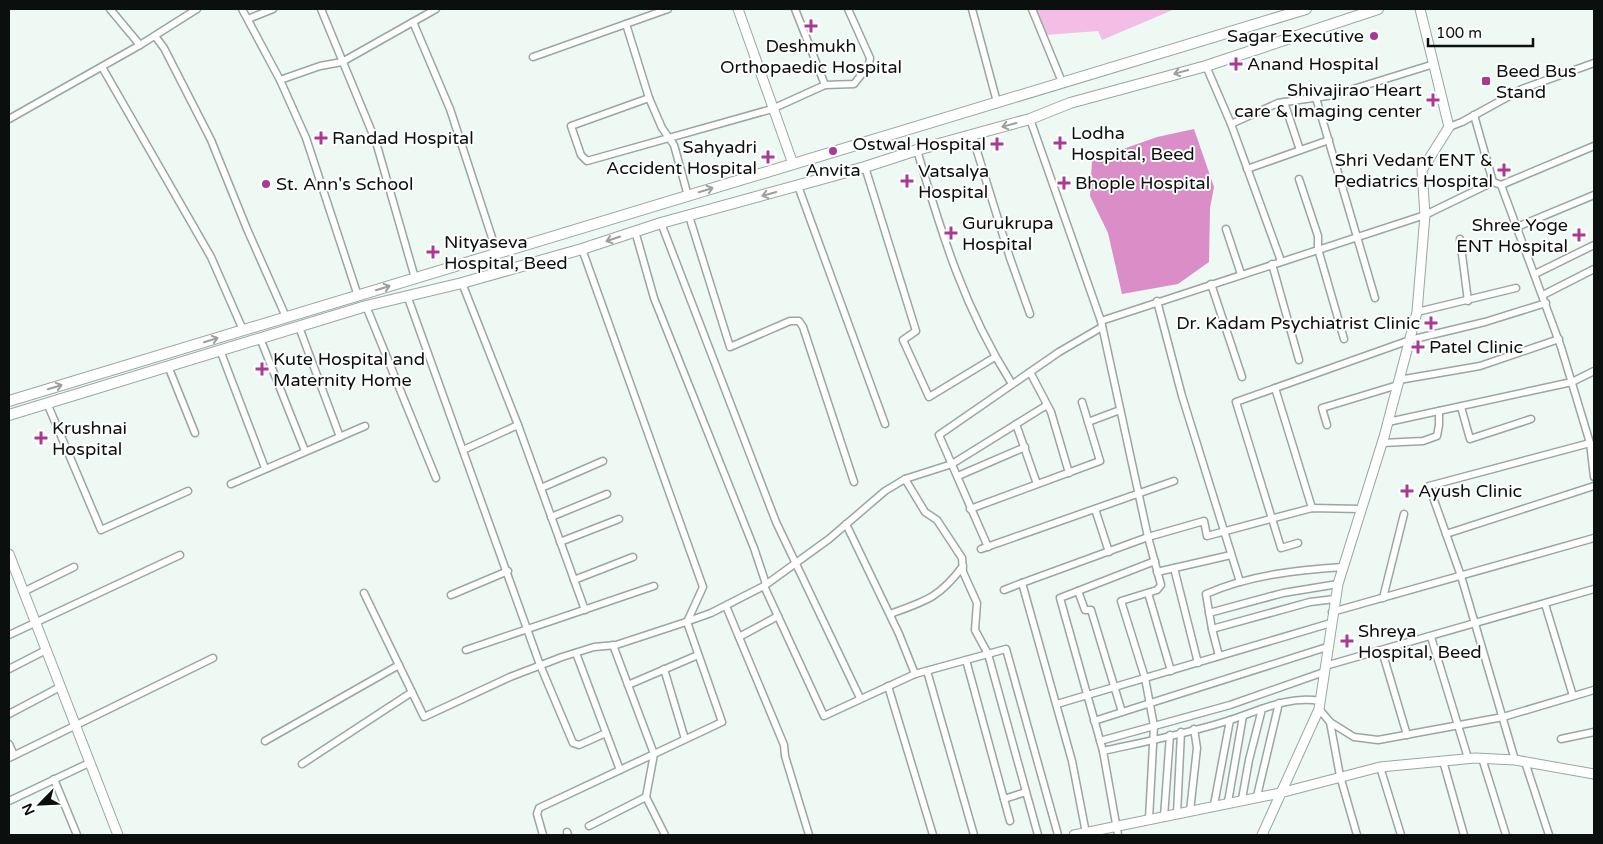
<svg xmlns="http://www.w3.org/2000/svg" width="1603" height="844" font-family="'Varela Round',sans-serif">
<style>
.green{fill:#f4bde5}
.water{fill:#db8dc8}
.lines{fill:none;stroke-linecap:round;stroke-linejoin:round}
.street-casing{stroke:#9ba6a2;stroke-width:9}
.secondary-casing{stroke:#9ba6a2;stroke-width:11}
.primary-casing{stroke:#9ba6a2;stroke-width:12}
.street{stroke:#fff;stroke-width:6}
.secondary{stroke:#fff;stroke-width:9}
.primary{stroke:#fff;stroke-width:10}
.oneway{stroke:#9d9f9e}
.poi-dot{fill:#aa3994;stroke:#fff;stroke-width:2}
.labels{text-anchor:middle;stroke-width:4;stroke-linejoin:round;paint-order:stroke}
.poi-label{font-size:18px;fill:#0b0f0d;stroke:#fff;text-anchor:start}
</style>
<rect width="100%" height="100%" fill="#eef9f4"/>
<!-- green -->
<polygon class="green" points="1036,9 1175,9 1102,40 1098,31 1045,35"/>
<!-- water -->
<polygon class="water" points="1194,129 1214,187 1210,208 1209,262 1178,284 1122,294 1108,233 1090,196 1092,160 1157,137"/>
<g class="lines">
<!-- street casing -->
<g class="street-casing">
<g id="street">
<polyline points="110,9 140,45"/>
<polyline points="242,9 280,80 306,138 358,296"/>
<polyline points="321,9 376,142 415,278"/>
<polyline points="795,9 825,85 854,84 869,65 870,58 848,9"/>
<polyline points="972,9 997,102"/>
<polyline points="1032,9 1062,82"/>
<polyline points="248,19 273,9"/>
<polyline points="413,22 450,109 497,253"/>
<polyline points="626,24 649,98 662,128 674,145 688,196"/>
<polyline points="155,36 164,48 211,140 247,229 286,317"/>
<polyline points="533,57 668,9"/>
<polyline points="1206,66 1231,124 1281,261"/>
<polyline points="102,67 211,257 243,330"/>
<polyline points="280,80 320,66 342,62 436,9"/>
<polyline points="649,98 571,126 581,155 587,161 772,109 825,85"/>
<polyline points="1316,98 1375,298"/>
<polyline points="1284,102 1300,150"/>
<polyline points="1474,115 1493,182"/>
<polyline points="9,119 140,45 197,9"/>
<polyline points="1030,119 1101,321 1425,215 1493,182 1501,185 1561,347 1590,443 1594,477"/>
<polyline points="1231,124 1278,103 1334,95 1434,64"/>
<polyline points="1449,127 1462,122 1522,89 1594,63"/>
<polyline points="972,135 1010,258 1030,314"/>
<path d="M917 150C942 235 964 308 1012 384"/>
<polyline points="865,167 916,331 903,340 929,397 995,357"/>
<polyline points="1247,169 1329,140"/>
<polyline points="1299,179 1318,236 1318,249 1344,339"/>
<polyline points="1501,185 1594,146"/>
<polyline points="798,186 885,424"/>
<polyline points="689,216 730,347 790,321 799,321 803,327 854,482"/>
<polyline points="661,223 776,522 860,698"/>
<polyline points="1517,227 1594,195"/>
<polyline points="1226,229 1241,274"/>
<polyline points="635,231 654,298 754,548 766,584"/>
<polyline points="1460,239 1468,301"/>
<polyline points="582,249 703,587 687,622 722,722 654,754 646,797 665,835"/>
<polyline points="1272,264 1299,360"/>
<polyline points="1535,274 1594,245"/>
<polyline points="462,283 518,425 585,610"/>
<polyline points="1211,284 1242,377"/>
<polyline points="1543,295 1594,269"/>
<polyline points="408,298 540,665 573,743 579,745 606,733"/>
<polyline points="1157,301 1182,396 1240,582"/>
<polyline points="366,306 436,478"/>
<polyline points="1417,312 1516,288"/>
<polyline points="1101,321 1148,537 1204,521 1207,536 1312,508 1361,509"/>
<polyline points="299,327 340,437"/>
<polyline points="260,338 305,451"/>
<polyline points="220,350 265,468"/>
<polyline points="168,366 195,433"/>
<polyline points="1030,372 1051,412 1069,473"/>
<polyline points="1399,380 1480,366 1559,339"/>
<polyline points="1275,388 1312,508"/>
<polyline points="47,403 101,530 188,491"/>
<polyline points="1461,407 1470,439 1531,419"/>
<polyline points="1088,422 1120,410"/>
<polyline points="1388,422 1572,382 1594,371"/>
<polyline points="1016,424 1037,484"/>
<polyline points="1327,425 1322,408 1398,385"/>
<polyline points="1382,443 1423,441 1437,436 1439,425 1439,411"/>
<polyline points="463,450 518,425"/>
<polyline points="958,476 1025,447"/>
<polyline points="905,479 925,512 937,520 962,558 963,572 977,603 975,630 988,654 1038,835"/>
<polyline points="231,484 365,426"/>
<polyline points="541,488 603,461"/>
<polyline points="970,509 1100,461 1082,402"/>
<polyline points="1095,509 1109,552"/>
<polyline points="551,517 607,494"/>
<polyline points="846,524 899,634 915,674"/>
<polyline points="1446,534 1594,486"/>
<polyline points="560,542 619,519"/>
<polyline points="1298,543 1281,548 1236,402 1410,340 1485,322 1546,303"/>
<polyline points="988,547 939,435 1059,352 1102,327"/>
<polyline points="981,549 1174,481"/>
<polyline points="1174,568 1198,663"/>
<polyline points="1157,572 1231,555"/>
<polyline points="574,580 633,557"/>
<polyline points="764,586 824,716 915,674 1006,649 1058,835"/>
<polyline points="1004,590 1022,583"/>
<polyline points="1078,591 1085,610 1091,610 1122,712"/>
<polyline points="23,592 74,567"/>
<polyline points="364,593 424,717 510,677 562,657 594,647 616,645 683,623 711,613 764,586 829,539 885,491 905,479 952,464 1047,405"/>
<polyline points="1148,593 1171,671"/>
<polyline points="451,595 508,571"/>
<polyline points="1383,598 1404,514"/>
<polyline points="1545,604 1573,696"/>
<polyline points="726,606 784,745 785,756 809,835"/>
<polyline points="1332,612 1594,538"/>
<polyline points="1209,613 1283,593 1338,584"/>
<path d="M890 614C926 601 939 598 963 566"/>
<path d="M1212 629 1206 594C1249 575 1297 570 1343 567"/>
<polyline points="9,635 180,555"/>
<polyline points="739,637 778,616"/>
<polyline points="1431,637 1468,758"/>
<polyline points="466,650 654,586"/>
<polyline points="1382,651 1407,735"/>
<polyline points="576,653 620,770"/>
<polyline points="1219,656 1212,629 1310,602 1335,599"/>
<polyline points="966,660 1010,821"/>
<polyline points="1325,666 1594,589"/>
<polyline points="9,669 46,650"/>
<polyline points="664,669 685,739"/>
<polyline points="927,671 974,835"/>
<polyline points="628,685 698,655"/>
<polyline points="888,686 933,835"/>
<polyline points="1057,704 1331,623"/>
<polyline points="1319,709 1330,722 1354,737 1378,740 1503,717 1594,690"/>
<polyline points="9,714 60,687"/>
<polyline points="1094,721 1327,647"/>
<polyline points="1330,722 1340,776 1357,835"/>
<polyline points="1561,739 1594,732"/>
<polyline points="265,741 399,665"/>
<polyline points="1100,741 1230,705 1324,672"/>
<polyline points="9,744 14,755"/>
<polyline points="1103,751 1060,598 1155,561"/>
<polyline points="9,758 213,658"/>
<polyline points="1482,758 1506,835"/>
<polyline points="1515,760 1461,576 1429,486 1590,443"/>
<polyline points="1443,761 1464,835"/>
<polyline points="1525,762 1549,835"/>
<polyline points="302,764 412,692"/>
<polyline points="1380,767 1401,835"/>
<polyline points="54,779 77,835"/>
<polyline points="1257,796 1279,703"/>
<polyline points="1004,799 1026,792"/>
<polyline points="1242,799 1249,760 1262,709"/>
<polyline points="9,801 89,763"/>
<polyline points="1228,802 1243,716"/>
<polyline points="1214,805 1230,720"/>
<polyline points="1190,811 1197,748 1194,729"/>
<polyline points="1177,814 1181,732"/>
<polyline points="1164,817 1170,735"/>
<polyline points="589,826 646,797"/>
<polyline points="567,832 568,835"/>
<polyline points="1086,833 1072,761 1022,583 1148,537 1161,585 1157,590 1121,601 1145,678 1154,726 1149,819"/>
<polyline points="543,835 537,814 539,808 654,754 613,645"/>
<path d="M1118 835 1103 751C1144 742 1186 734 1227 721 1257 712 1287 695 1320 701"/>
</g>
</g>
<!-- secondary casing -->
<g class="secondary-casing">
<g id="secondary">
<polyline points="738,9 793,164"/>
<polyline points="9,554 118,835"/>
<polyline points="1074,835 1280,793 1380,767 1475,758 1515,760 1594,774"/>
<polyline points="1262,835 1319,709 1338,584 1384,437 1417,312 1425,215 1422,170 1449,127 1420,9"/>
</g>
</g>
<!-- primary casing -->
<g class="primary-casing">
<g id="primary">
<polyline points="9,401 1306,9"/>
<polyline points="9,415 366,306 462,283 582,249 661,223 865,167 917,150 1030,119 1070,103 1206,66 1378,9"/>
</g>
</g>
<!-- street -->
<use href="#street" class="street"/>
<!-- secondary -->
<use href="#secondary" class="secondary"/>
<!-- primary -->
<use href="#primary" class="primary"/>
</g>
<!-- one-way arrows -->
<defs><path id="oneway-shaft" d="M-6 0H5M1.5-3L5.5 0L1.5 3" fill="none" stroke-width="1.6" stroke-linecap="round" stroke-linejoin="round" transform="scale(1.25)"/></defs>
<g class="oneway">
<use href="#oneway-shaft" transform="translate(1181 72) rotate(165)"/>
<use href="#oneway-shaft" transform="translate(1009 125) rotate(165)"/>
<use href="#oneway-shaft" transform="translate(706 190) rotate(-17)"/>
<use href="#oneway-shaft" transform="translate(769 194) rotate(164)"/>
<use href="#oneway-shaft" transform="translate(613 239) rotate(161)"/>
<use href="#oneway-shaft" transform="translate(383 288) rotate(-17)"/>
<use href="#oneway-shaft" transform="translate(211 340) rotate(-17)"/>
<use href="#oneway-shaft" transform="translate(55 387) rotate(-17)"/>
</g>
<!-- markers -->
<g class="poi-dot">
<path d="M808.5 18.5h5v5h5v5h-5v5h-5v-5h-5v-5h5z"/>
<circle cx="1374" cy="36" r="5"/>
<path d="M1233.5 56.5h5v5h5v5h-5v5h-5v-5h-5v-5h5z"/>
<rect x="1481" y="76" width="10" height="10" rx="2.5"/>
<path d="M1430.5 92.5h5v5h5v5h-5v5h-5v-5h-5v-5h5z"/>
<path d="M318.5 130.5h5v5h5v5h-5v5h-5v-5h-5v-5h5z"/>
<path d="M1057.5 135.5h5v5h5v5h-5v5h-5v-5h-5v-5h5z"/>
<path d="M994.5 136.5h5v5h5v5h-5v5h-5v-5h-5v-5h5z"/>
<circle cx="833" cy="151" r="5"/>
<path d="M765.5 149.5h5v5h5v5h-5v5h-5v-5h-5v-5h5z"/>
<path d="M1501.5 162.5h5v5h5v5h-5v5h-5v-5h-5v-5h5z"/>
<path d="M904.5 173.5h5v5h5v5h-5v5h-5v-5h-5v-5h5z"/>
<path d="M1061.5 175.5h5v5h5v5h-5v5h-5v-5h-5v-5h5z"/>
<circle cx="266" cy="184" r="5"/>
<path d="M948.5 225.5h5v5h5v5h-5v5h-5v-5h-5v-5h5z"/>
<path d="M1576.5 227.5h5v5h5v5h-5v5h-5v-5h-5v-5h5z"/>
<path d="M430.5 244.5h5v5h5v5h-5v5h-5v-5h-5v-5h5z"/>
<path d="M1428.5 315.5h5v5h5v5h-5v5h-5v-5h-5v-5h5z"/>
<path d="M1415.5 339.5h5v5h5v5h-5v5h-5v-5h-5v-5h5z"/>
<path d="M259.5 361.5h5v5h5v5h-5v5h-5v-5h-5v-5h5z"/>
<path d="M38.5 430.5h5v5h5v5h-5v5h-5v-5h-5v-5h5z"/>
<path d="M1404.5 483.5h5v5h5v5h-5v5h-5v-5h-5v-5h5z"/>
<path d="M1344.5 633.5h5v5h5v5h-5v5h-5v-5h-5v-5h5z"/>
</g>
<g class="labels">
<!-- poi labels -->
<g class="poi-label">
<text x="1364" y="42" text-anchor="end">Sagar Executive</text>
<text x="811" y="52" text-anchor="middle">Deshmukh<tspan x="811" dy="21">Orthopaedic Hospital</tspan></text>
<text x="1247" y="70">Anand Hospital</text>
<text x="1496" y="77">Beed Bus<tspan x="1496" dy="21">Stand</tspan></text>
<text x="1422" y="96" text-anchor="end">Shivajirao Heart<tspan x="1422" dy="21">care &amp; Imaging center</tspan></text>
<text x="1071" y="139">Lodha<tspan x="1071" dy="21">Hospital, Beed</tspan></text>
<text x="332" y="144">Randad Hospital</text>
<text x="986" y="150" text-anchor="end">Ostwal Hospital</text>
<text x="757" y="153" text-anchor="end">Sahyadri<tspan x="757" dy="21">Accident Hospital</tspan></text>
<text x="1493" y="166" text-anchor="end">Shri Vedant ENT &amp;<tspan x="1493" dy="21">Pediatrics Hospital</tspan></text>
<text x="833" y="176" text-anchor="middle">Anvita</text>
<text x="918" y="177">Vatsalya<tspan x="918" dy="21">Hospital</tspan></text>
<text x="1075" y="189">Bhople Hospital</text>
<text x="276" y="190">St. Ann's School</text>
<text x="962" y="229">Gurukrupa<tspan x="962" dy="21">Hospital</tspan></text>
<text x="1568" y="231" text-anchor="end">Shree Yoge<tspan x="1568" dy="21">ENT Hospital</tspan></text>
<text x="444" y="248">Nityaseva<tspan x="444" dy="21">Hospital, Beed</tspan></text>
<text x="1420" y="329" text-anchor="end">Dr. Kadam Psychiatrist Clinic</text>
<text x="1429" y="353">Patel Clinic</text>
<text x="273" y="365">Kute Hospital and<tspan x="273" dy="21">Maternity Home</tspan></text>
<text x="52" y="434">Krushnai<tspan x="52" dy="21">Hospital</tspan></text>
<text x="1418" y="497">Ayush Clinic</text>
<text x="1358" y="637">Shreya<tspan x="1358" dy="21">Hospital, Beed</tspan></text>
</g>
</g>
<!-- border -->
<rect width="1603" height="844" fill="none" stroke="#0b0f0d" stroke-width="20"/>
<!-- north arrow -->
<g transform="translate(40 804) rotate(246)" stroke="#ffffff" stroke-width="4" paint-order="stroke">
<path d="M0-4L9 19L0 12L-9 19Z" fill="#0b0f0d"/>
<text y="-8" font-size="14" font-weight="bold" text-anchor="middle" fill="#0b0f0d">N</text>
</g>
<!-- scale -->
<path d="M1428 38v8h105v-8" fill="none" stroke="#0b0f0d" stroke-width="2.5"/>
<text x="1436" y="38" font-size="15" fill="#0b0f0d" stroke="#ffffff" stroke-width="4" paint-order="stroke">100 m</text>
</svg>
